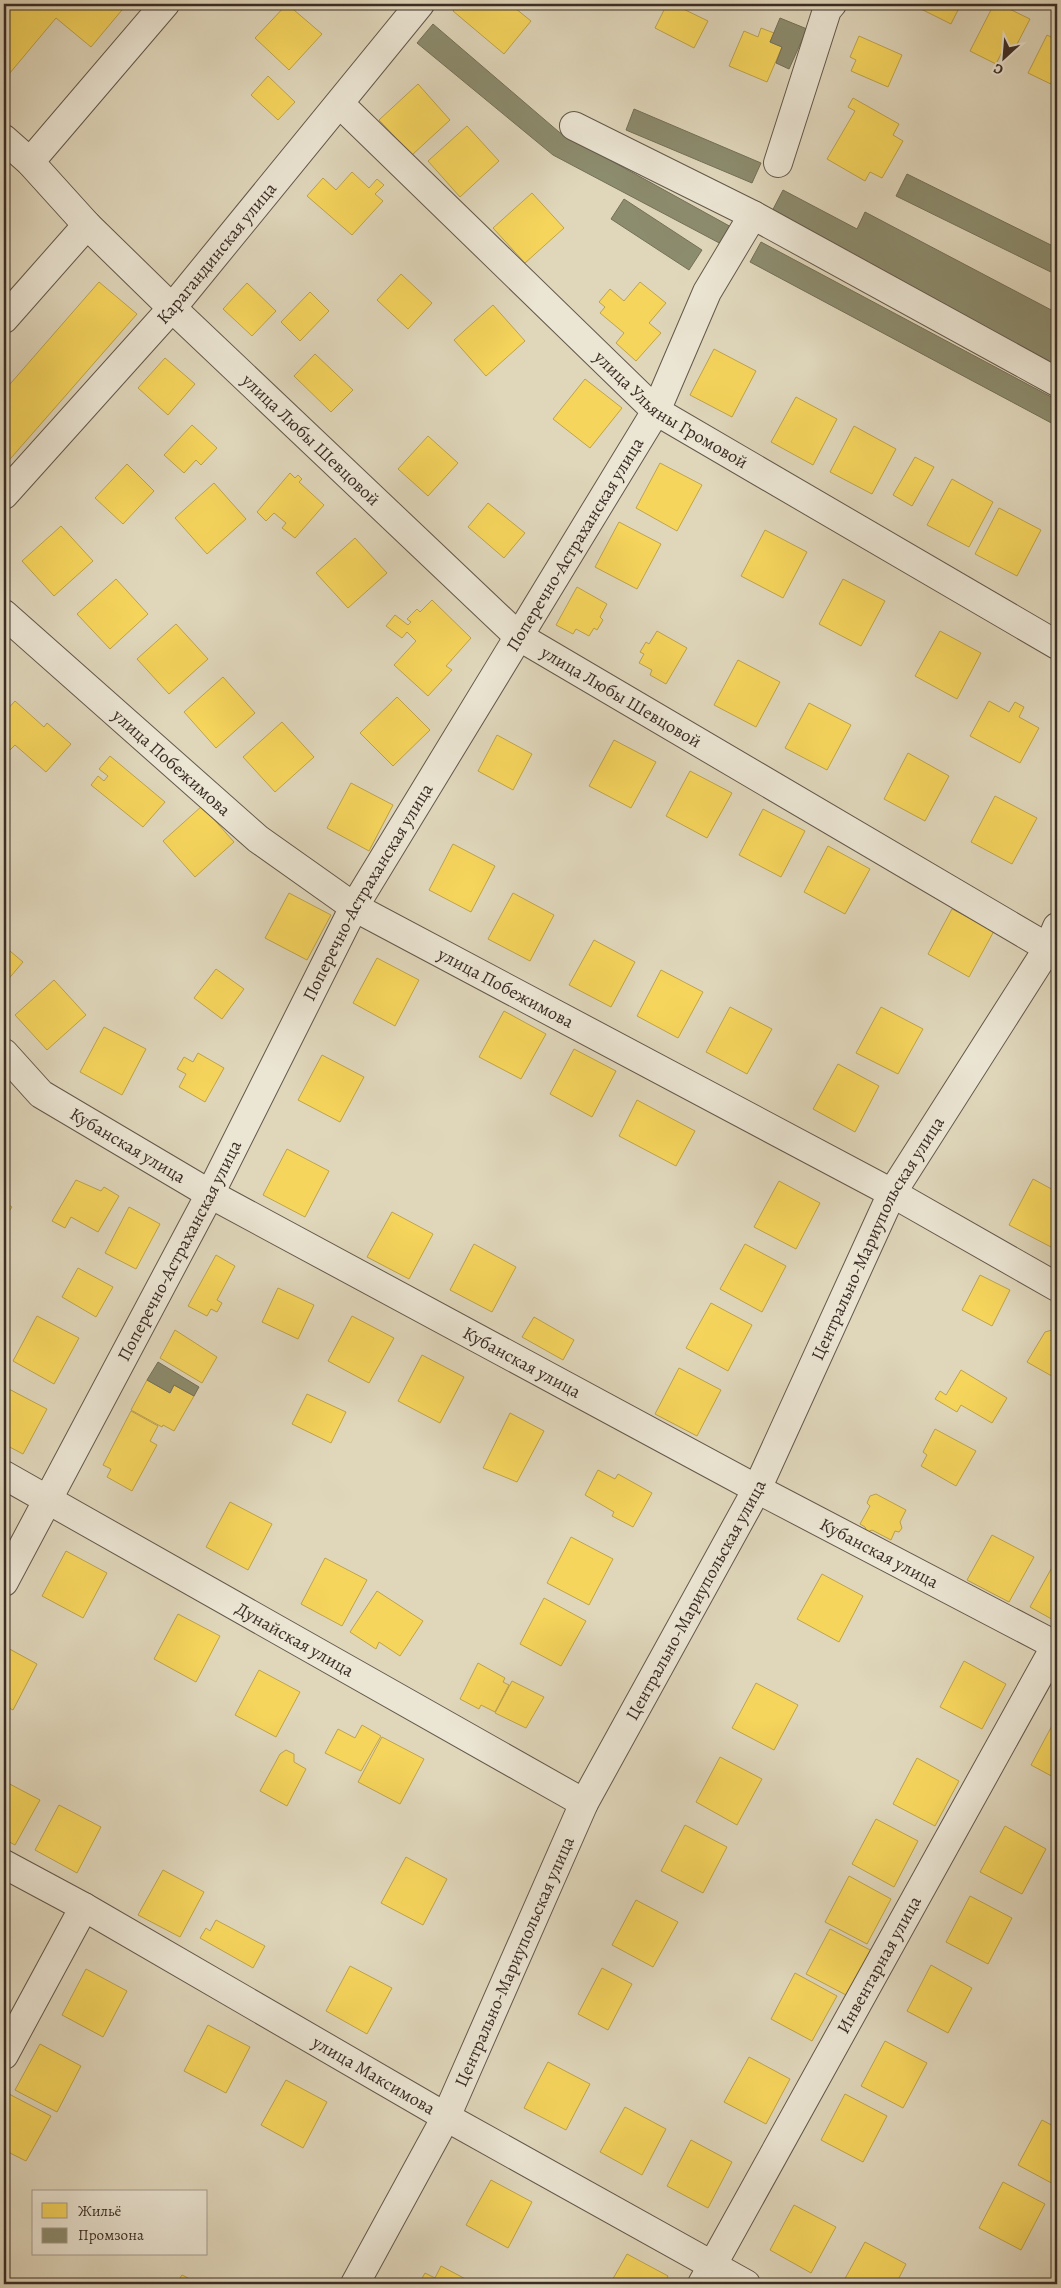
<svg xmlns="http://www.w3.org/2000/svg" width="1061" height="2288" font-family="Alegreya,serif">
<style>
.homes{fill:#f6d55c;stroke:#bea34c}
.industry{fill:#8c8c6e;stroke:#747058}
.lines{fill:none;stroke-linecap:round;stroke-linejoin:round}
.minor-casing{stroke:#64584b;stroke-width:30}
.minor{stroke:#ebe5d3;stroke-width:28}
.labels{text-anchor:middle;stroke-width:5;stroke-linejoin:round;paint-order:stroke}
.street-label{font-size:18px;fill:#3b2d26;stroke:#ebe5d3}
</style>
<rect width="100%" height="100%" fill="#e0d7bb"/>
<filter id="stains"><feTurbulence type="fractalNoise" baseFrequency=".004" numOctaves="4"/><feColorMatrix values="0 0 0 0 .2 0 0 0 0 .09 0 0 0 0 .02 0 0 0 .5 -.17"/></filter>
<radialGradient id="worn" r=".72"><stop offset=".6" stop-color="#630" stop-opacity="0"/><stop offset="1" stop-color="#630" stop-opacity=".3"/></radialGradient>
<!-- homes -->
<g class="homes">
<polygon points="4,4 127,4 91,47 56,18 4,80"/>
<polygon points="287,4 322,34 289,70 255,38"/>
<polygon points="459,4 510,4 531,21 504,54 453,11"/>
<polygon points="667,4 673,4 708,21 694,48 655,28"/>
<polygon points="911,4 961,4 951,24"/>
<polygon points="994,4 999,4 1030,19 1014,50 1005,46 996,64 970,51"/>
<polygon points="761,28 774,33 770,42 782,47 767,82 729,66 744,31 758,37"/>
<polygon points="1047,35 1057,40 1057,87 1028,73"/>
<polygon points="859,36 902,55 888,87 851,71 856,60 850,57"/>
<polygon points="268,76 295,102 278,120 251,95"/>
<polygon points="418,84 450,120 412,155 379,120"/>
<polygon points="853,98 899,124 893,135 903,141 882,178 870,172 865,181 827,159 855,111 848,107"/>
<polygon points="467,126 499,161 460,197 428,161"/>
<polygon points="352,172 369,188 377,179 384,185 375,194 383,201 352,235 307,196 323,178 336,190"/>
<polygon points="532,193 564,228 525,263 493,228"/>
<polygon points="401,274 432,303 408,329 377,300"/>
<polygon points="99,282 137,314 4,466 4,391"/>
<polygon points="640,282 666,303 649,323 661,333 636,361 616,343 624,333 600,313 605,307 599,302 610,289 624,301"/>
<polygon points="247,283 276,311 252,336 223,309"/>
<polygon points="310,292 329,311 300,341 281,322"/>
<polygon points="493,305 525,341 486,376 454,340"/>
<polygon points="714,349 756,371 732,417 690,395"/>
<polygon points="315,354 353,390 331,412 294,376"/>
<polygon points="165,358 195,384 168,415 138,388"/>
<polygon points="585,379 622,408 590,448 553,419"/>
<polygon points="796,397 837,419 813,465 771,442"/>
<polygon points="192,425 217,448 201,465 196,460 184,473 164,455"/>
<polygon points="854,426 896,449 872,494 830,472"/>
<polygon points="428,436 458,463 428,496 398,469"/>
<polygon points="915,457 934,467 912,506 893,495"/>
<polygon points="660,463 702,485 677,531 636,508"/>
<polygon points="127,464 154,491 123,524 95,498"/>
<polygon points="290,473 295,478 298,475 302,479 299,482 324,505 295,538 282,528 286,523 274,513 266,521 257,512"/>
<polygon points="952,479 993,502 969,547 927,525"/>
<polygon points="214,483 246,519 207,554 175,518"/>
<polygon points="488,503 525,533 504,558 468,527"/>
<polygon points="999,508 1041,530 1017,576 975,554"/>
<polygon points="619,522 661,544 637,589 595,567"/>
<polygon points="61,526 93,561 54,596 22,561"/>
<polygon points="765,530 807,552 783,598 741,576"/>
<polygon points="355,538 387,573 348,608 316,573"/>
<polygon points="116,579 148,614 110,649 77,614"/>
<polygon points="843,579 885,601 861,646 819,624"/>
<polygon points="577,587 607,604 600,617 603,620 597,630 594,628 589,636 576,629 573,634 556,625"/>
<polygon points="432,600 471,638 446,666 452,670 428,696 394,665 416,641 407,632 402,638 386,626 395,615 408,625 411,622 407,619 417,609 420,612"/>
<polygon points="176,624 208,659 169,694 137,659"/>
<polygon points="657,631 687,648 666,684 650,675 652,670 639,663 644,654 640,652 646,642 649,644"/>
<polygon points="940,631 981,653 957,699 915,676"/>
<polygon points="738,660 780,682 756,727 714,705"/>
<polygon points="223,677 255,713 216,748 184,712"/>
<polygon points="397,697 430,730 393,766 360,733"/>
<polygon points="15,701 44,727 47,723 71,744 46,772 15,745 10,750 4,744 4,713"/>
<polygon points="989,701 1009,712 1015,702 1024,707 1019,717 1039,728 1020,763 970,736"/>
<polygon points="809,703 851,725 827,770 785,748"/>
<polygon points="282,722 314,757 275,792 243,757"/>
<polygon points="497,735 532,754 513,790 478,771"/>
<polygon points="614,740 656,762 631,808 589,786"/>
<polygon points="908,753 949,776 925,821 884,799"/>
<polygon points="110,756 165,802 143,827 91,785 98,776 104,781 108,776 99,769"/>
<polygon points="690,771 732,793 707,838 666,816"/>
<polygon points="351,783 393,805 369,851 327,828"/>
<polygon points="995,796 1037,818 1012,864 971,842"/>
<polygon points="202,806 234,842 195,877 163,841"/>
<polygon points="763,809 805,831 781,877 739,855"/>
<polygon points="453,844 495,866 471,912 429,890"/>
<polygon points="828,846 870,869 845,914 804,892"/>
<polygon points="289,893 331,915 307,960 265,938"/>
<polygon points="513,893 554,915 530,961 488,939"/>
<polygon points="952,909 994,931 969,977 928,954"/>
<polygon points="594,940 635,962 611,1007 569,985"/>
<polygon points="4,946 23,962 5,983 9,990 4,996"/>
<polygon points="377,958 419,980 395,1026 353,1003"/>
<polygon points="216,969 244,989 222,1019 194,998"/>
<polygon points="661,970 703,992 678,1038 637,1016"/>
<polygon points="54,980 86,1015 47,1050 15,1015"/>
<polygon points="730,1007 772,1029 747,1074 706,1052"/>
<polygon points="881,1007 923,1029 898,1074 856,1053"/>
<polygon points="504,1011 546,1034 521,1079 479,1057"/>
<polygon points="104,1027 146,1049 122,1095 80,1072"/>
<polygon points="574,1049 616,1071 592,1117 550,1094"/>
<polygon points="198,1053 224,1068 205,1102 179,1087 186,1074 177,1069 184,1057 193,1062"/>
<polygon points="322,1055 364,1077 340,1122 298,1100"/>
<polygon points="838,1064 879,1086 855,1132 813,1109"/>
<polygon points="637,1100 695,1131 676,1166 619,1136"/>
<polygon points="287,1149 329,1171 305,1217 263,1195"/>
<polygon points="1033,1179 1057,1192 1057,1234 1051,1247 1009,1225"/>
<polygon points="76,1180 101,1191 104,1187 119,1196 98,1232 71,1217 65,1228 52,1221"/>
<polygon points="779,1181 820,1203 796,1249 754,1227"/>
<polygon points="4,1201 12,1207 4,1219"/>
<polygon points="129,1207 160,1224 136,1269 105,1253"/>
<polygon points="392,1212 433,1234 409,1279 367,1257"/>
<polygon points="474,1244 516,1267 492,1312 450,1290"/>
<polygon points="745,1244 786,1266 762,1312 720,1289"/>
<polygon points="216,1255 235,1266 217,1300 222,1303 217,1312 211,1309 207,1316 188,1306"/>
<polygon points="78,1268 113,1287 96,1317 62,1297"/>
<polygon points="980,1275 1010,1290 992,1326 962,1310"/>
<polygon points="278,1288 314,1305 298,1339 262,1322"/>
<polygon points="711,1303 752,1325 728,1371 686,1348"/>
<polygon points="37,1316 79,1338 54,1384 13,1361"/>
<polygon points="352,1316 394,1338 369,1383 328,1361"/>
<polygon points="534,1317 574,1340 563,1360 522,1337"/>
<polygon points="175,1330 217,1357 202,1383 160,1358"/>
<polygon points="1052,1330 1057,1333 1057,1379 1027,1362 1045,1332"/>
<polygon points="422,1355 464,1377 440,1423 398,1401"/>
<polygon points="679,1368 721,1390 697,1436 655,1414"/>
<polygon points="961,1370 1007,1398 992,1423 961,1405 957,1412 935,1399 940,1391 946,1395"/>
<polygon points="147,1380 170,1393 174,1385 194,1396 174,1431 163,1425 162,1427 131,1410"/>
<polygon points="5,1387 47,1409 23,1454 4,1444"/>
<polygon points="307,1394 346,1412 331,1443 292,1424"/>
<polygon points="131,1411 158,1426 150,1441 157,1445 132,1491 107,1477 111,1469 103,1465"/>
<polygon points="510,1413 544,1431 517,1482 483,1468"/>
<polygon points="935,1429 976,1451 956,1486 921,1466 927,1455 923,1452"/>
<polygon points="598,1470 615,1479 618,1474 652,1493 633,1527 612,1516 614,1512 585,1495"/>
<polygon points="876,1494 906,1510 900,1522 902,1528 899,1532 895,1531 891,1540 872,1530 867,1532 865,1527 860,1524 870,1506 867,1503 870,1496"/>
<polygon points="230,1502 272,1524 248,1570 206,1547"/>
<polygon points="992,1535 1034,1557 1009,1602 967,1580"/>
<polygon points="571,1537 613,1559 589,1605 547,1583"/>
<polygon points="66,1551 107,1573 83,1618 42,1596"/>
<polygon points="325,1558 367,1580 342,1626 301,1604"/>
<polygon points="1055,1562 1057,1563 1057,1622 1030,1607"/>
<polygon points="822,1574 863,1596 839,1642 797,1619"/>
<polygon points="377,1591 423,1621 400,1656 379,1642 376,1649 350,1632"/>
<polygon points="544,1598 586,1621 561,1666 520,1644"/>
<polygon points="178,1614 220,1636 196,1682 154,1659"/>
<polygon points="4,1646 37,1664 13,1710 4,1705"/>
<polygon points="964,1661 1006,1684 982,1729 940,1707"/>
<polygon points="478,1663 505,1678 503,1682 509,1685 495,1712 481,1705 479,1709 460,1699"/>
<polygon points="259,1670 300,1692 276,1737 235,1715"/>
<polygon points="512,1681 544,1697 526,1728 495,1713"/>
<polygon points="756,1683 798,1705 774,1750 732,1728"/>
<polygon points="1055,1720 1057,1721 1057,1779 1031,1765"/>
<polygon points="362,1725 381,1736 361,1771 325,1753 338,1729 355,1738"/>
<polygon points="382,1737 424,1759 400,1804 358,1782"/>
<polygon points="286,1750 294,1754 294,1762 306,1769 287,1806 260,1791 280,1754"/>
<polygon points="720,1757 762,1779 737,1825 696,1802"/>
<polygon points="917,1758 959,1781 935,1826 893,1804"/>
<polygon points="4,1781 40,1800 15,1845 4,1839"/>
<polygon points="59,1805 101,1827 77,1873 35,1850"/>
<polygon points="876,1819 918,1841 894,1887 852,1864"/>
<polygon points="685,1825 727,1847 703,1893 661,1871"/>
<polygon points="1005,1826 1046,1849 1022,1894 980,1872"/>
<polygon points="406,1857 447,1879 423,1925 381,1903"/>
<polygon points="163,1870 204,1892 180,1937 138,1915"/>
<polygon points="849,1876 891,1899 867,1944 825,1922"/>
<polygon points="970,1896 1012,1918 988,1964 946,1942"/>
<polygon points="636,1900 678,1922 653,1967 612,1945"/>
<polygon points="216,1920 265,1946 253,1968 200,1938 206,1928 210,1931"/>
<polygon points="830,1929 872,1951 848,1996 806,1974"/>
<polygon points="931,1965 972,1988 948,2033 907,2011"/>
<polygon points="350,1966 392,1988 367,2034 326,2011"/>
<polygon points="602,1968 632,1984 608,2030 578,2014"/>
<polygon points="86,1969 127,1991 103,2037 62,2015"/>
<polygon points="795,1973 837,1996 812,2041 771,2019"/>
<polygon points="208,2025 250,2047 226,2093 184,2071"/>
<polygon points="885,2041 927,2063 903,2108 861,2086"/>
<polygon points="40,2044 81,2066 57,2112 15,2090"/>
<polygon points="749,2057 790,2079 766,2124 724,2102"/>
<polygon points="548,2062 590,2084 566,2130 524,2108"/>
<polygon points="286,2080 327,2102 303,2148 261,2125"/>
<polygon points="9,2094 51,2116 26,2161 4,2150 4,2103"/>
<polygon points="845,2094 887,2116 863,2162 821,2140"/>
<polygon points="625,2107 666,2129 642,2175 600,2152"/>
<polygon points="1042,2120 1057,2128 1057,2186 1018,2165"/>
<polygon points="691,2140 732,2162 708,2208 667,2186"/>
<polygon points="491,2180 532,2202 508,2248 466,2225"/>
<polygon points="1003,2182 1045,2204 1021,2250 979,2228"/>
<polygon points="794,2205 836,2227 811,2273 770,2250"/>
<polygon points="865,2242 906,2264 896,2284 842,2284"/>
<polygon points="627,2254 668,2276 664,2284 610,2284"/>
<polygon points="441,2266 475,2284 424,2284 420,2282 425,2273 435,2278"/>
<polygon points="182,2275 200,2284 176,2284"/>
<polygon points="47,2278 59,2284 44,2284"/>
</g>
<!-- industry -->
<g class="industry">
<polygon points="780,18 807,29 789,69 776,63 782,47 770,42"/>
<polygon points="433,24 559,132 733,228 725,246 553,155 417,43"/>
<polygon points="634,109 761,163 752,183 626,130"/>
<polygon points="907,174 1057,248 1057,275 896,196"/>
<polygon points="783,190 857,229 865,212 1057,313 1057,367 770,215"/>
<polygon points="624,199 702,250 689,270 611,219"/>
<polygon points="761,242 1057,400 1057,426 750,262"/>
<polygon points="158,1362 199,1387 194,1396 174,1385 170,1393 147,1380"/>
</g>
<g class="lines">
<!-- minor casing -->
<g class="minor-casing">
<g id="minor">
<path id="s1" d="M340 104 656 411 1057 645"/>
<polyline points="574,126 753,215 1057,382"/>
<path id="s2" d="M4 139 30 162 87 225 172 308 518 636 1057 953"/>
<polyline points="30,162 165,4"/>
<polyline points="778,163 827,10 832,4"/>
<polyline points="4,319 87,225"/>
<path id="s3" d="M4 495 172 308 420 4"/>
<path id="s4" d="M4 614 258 839 354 907 892 1193 1057 1287"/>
<path id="s5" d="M4 1053 41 1094 210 1194 757 1489 1057 1646"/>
<path id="s6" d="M4 1475 584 1803"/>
<path id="s7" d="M4 1582 210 1194 354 907 656 411 707 292 753 215"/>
<path id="s8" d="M4 1864 84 1907 446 2117 746 2284"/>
<polyline points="4,2055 84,1907"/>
<path id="s9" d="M355 2284 446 2117 584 1803 757 1489 892 1193 1048 948 1057 927"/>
<path id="s10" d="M702 2284 1056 1645"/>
</g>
</g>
<!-- minor -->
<use href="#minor" class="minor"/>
</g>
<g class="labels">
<!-- street labels -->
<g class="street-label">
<text dy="6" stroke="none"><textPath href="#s3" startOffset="322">Карагандинская улица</textPath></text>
<text dy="6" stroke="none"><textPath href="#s1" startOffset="452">улица Ульяны Громовой</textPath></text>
<text dy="6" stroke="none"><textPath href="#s2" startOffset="430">улица Любы Шевцовой</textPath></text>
<text dy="6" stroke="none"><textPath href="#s7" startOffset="1185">Поперечно-Астраханская улица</textPath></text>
<text dy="6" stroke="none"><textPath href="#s2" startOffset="835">улица Любы Шевцовой</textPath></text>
<text dy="6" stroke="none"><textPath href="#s4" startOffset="224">улица Побежимова</textPath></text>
<text dy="6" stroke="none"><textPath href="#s7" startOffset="780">Поперечно-Астраханская улица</textPath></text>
<text dy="6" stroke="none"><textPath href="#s4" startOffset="629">улица Побежимова</textPath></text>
<text dy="6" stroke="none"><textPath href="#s5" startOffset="156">Кубанская улица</textPath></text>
<text dy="6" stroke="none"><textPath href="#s9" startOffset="1170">Центрально-Мариупольская улица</textPath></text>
<text dy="6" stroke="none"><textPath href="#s7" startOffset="375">Поперечно-Астраханская улица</textPath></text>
<text dy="6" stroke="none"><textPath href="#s5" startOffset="606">Кубанская улица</textPath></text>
<text dy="6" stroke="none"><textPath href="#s5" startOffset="1011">Кубанская улица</textPath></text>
<text dy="6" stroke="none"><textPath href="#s9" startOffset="765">Центрально-Мариупольская улица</textPath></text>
<text dy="6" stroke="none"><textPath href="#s6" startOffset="334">Дунайская улица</textPath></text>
<text dy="6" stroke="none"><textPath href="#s9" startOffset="360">Центрально-Мариупольская улица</textPath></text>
<text dy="6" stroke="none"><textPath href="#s10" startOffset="365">Инвентарная улица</textPath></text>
<text dy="6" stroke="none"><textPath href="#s8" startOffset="426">улица Максимова</textPath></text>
</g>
</g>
<!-- margin -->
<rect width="1061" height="2288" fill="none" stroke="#e0d7bb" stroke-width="20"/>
<rect x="5" y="5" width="1051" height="2278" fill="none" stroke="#3b2d26" stroke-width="2.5"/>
<rect x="10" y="10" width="1041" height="2268" fill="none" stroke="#3b2d26"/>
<!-- legend -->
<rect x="32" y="2190" width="175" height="65" fill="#ebe5d3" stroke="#a59b8e"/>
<rect x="42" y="2203" width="25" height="15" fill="#f6d55c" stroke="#a59b8e"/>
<text x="78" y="2216" font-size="15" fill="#3b2d26">Жильё</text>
<rect x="42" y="2228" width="25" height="15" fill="#8c8c6e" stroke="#a59b8e"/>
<text x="78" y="2240" font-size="15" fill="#3b2d26">Промзона</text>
<!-- north arrow -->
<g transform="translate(1004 58) rotate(206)" stroke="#ebe5d3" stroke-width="4" paint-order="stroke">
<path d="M0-4L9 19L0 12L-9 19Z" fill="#3b2d26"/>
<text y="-8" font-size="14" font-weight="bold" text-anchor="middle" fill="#3b2d26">С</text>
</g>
<rect width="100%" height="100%" filter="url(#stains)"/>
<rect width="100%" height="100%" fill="url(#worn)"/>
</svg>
